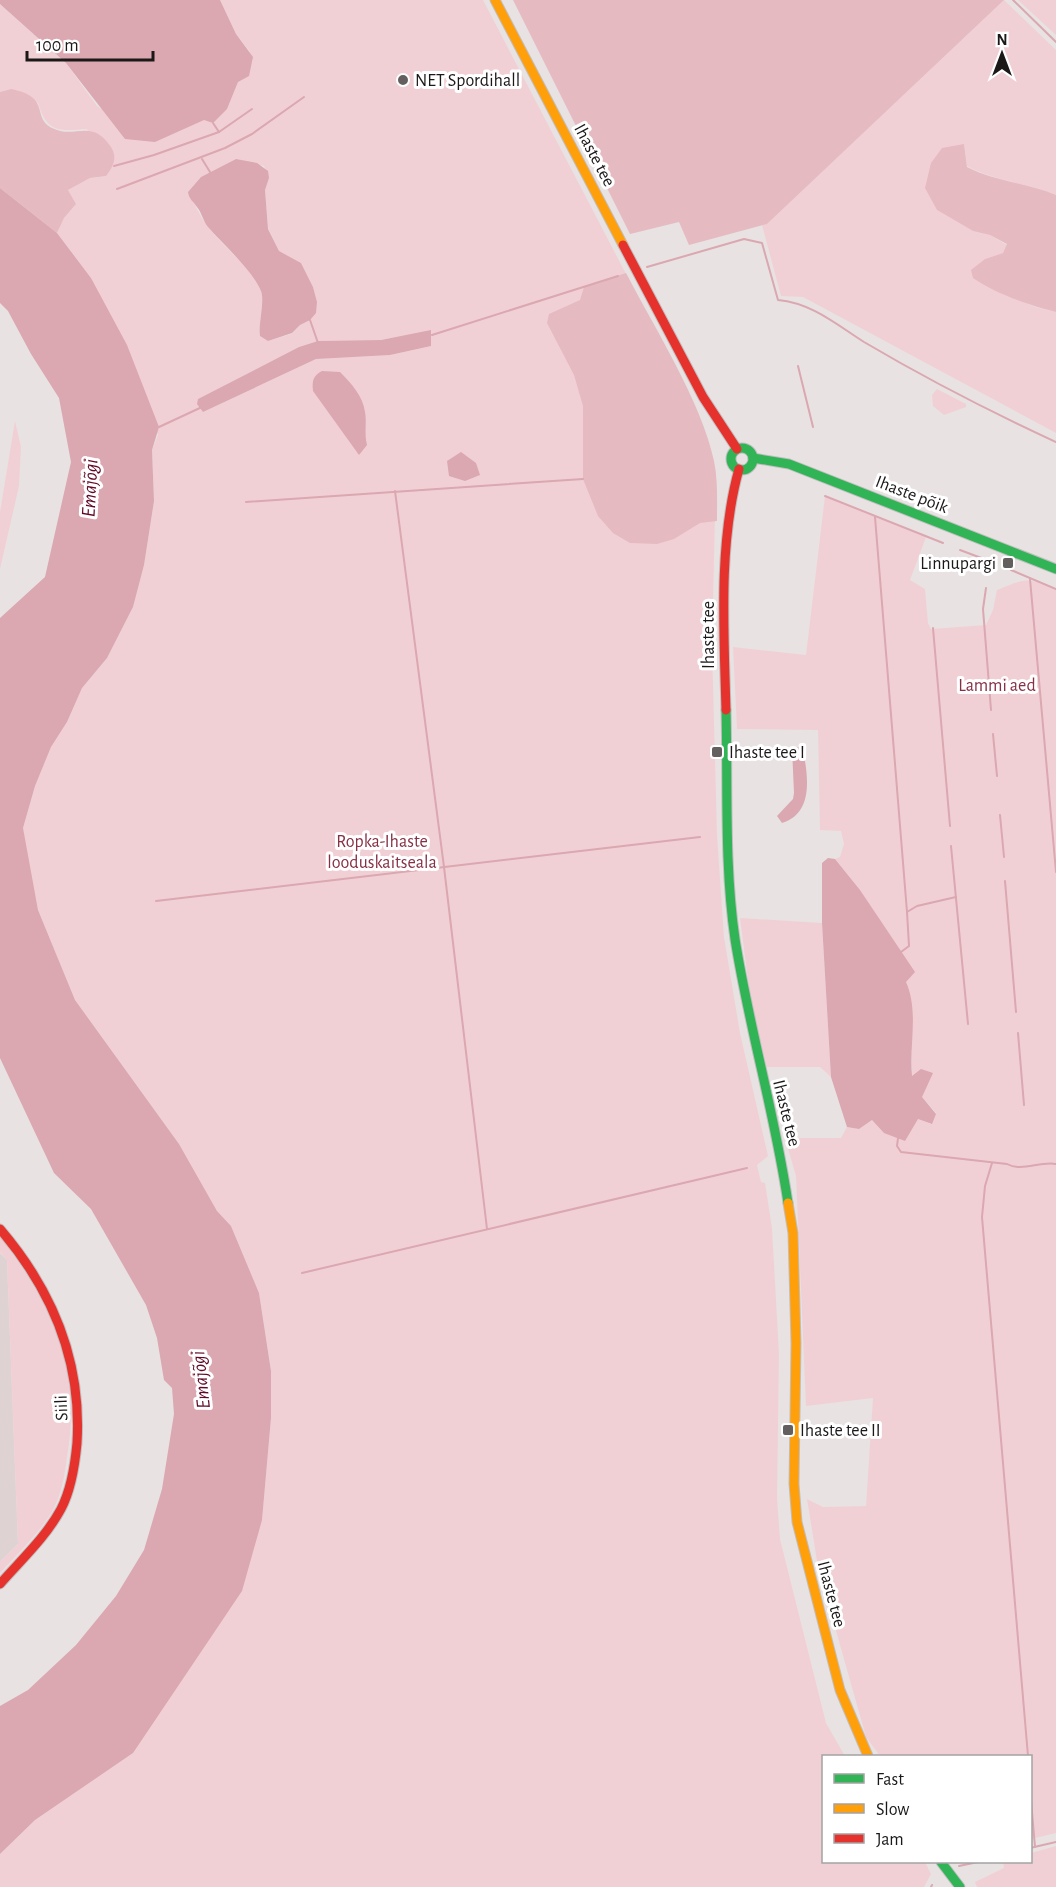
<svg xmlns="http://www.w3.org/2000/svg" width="1056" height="1887" font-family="'Alegreya Sans',sans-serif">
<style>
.built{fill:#ded2d3}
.green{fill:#f1d0d5;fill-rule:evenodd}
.forest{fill:#e5bac1}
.water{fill:#dba7b0}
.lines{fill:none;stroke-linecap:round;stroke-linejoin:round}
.stream{stroke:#dba7b0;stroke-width:2}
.fast-casing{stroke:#c2bebf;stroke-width:11}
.slow-casing{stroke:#c2bebf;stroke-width:11}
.jam-casing{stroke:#c2bebf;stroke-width:11}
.fast{stroke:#30b455;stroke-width:9}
.slow{stroke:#ff9f0a;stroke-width:9}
.jam{stroke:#e5322d;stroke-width:9}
.poi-dot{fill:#635f5f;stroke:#fff;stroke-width:2}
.labels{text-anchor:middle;stroke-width:6;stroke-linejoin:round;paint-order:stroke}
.poi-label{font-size:18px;fill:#1b1818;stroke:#fff;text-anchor:start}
.street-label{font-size:18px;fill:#1b1818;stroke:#fff}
.park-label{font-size:18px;fill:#863045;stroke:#fff}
.water-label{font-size:20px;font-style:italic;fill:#600926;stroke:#fff}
</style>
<rect width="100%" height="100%" fill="#e8e2e3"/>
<!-- built -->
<polygon class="built" points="0,1253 7,1260 18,1544 0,1562"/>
<!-- green -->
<g class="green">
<path d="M220 0H483L695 406 713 458 716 474 712 645 717 835 724 937 740 1033 768 1156 757 1165 761 1182 765 1183 772 1228 779 1354 777 1498 780 1539 826 1723 845 1756H824V1862H925L931 1874 924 1887H0V1854L35 1820 133 1753 262 1520 271 1418V1370L259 1293 231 1226 217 1211 179 1144 75 1000 38 910 24 840 23 828 35 786 51 747 67 722 82 688 107 658 133 607 144 565 154 501 152 450 158 435 91 278 57 233 64 218 76 204 68 190 90 178 106 176 87 129C59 131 47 133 38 103L11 89 0 92V4L66 63 97 106 154 142 227 109 250 52 236 34ZM236 159 264 166 269 178 265 190 268 228 279 251 301 263 313 287 317 302 310 320 300 325 291 334 268 341 260 336C258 326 265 299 261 290 250 265 222 247 207 225 199 215 194 202 188 192L201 177ZM431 331V346L390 355 316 359 203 412 198 399 299 347 318 341 380 340Z"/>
<path d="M1004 0 1056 50V195C1027 183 994 181 967 166L964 144 937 210 973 231 990 235 1007 245 1003 253 985 259 997 291 1036 307 1056 312V433L803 297 781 296 762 225 767 224Z"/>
<polygon points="1018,0 1056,0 1056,35"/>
<polygon points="937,389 966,404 966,407 944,415 933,406 932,395"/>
<polygon points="15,421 21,447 19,486 0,569 0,512"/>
<path d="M825 496 926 537 910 580 925 589 928 623 931 629 986 625 993 610 997 590C1027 578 1026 577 1056 589V1833L1031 1839 1030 1756H880L866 1737 818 1567 807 1499 823 1507 866 1506 873 1398 806 1406 796 1176 785 1138H841L847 1127 859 1129 872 1120 884 1133 918 1119 931 1124 936 1113 922 1097 912 1077V1020L906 982 883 926 860 890 835 859 840 857 844 844 841 831 820 830 818 730 737 729 733 647 806 655Z"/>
<polygon points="740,918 822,923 831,1077 820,1067 767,1067 751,1003"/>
<path d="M0 1237C52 1304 82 1372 67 1457 65 1474 62 1491 55 1506 42 1531 19 1552 0 1573V1562L18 1544 7 1260 0 1252Z"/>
<polygon points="1056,1846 1056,1887 977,1887 975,1882 1004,1868 1003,1862 1030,1862 1031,1853"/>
</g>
<!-- forest -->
<g class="forest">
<polygon points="513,0 1004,0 767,224 689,245 679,222 630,234"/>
<path d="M11 89C52 97 31 117 52 128 75 140 91 117 111 147 118 158 113 167 106 176L90 178 68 190 76 204 64 218 57 233 0 188V92Z"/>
<path d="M964 144 967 167C994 181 1027 183 1056 195V312C1031 306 994 293 973 278L971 270 985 259 1003 253 1007 244 990 235 973 231 937 210 925 188 931 163 942 148Z"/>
<path d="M626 273C654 327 702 403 714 461 718 481 717 501 717 521L700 523 674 539 657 544 630 543 613 533 598 516 583 479V406L574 375 547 323 549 314 580 300 584 287Z"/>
</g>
<!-- water -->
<g class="water">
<polygon points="0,0 220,0 236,34 253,57 249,76 238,82 227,109 213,123 204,120 155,142 125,139 66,63 0,4"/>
<path d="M236 159 257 163 268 171 269 178 265 190 268 229 279 251 301 263 313 287 317 302 316 313 310 320 300 325 292 333 268 341 260 336C258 325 265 301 261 291 253 271 223 244 208 227 203 221 202 213 197 207 193 201 189 199 188 192L201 177Z"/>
<polygon points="0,188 57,233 91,278 127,345 159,427 152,450 154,501 144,565 133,607 107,658 82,688 67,722 51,747 35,786 23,828 38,910 75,1000 179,1144 217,1211 231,1226 259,1293 271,1371 271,1418 262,1520 242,1591 133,1753 35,1820 0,1854 0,1706 28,1690 76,1645 116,1596 144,1550 162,1489 174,1414 172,1388 164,1380 157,1338 146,1305 91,1209 54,1173 0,1058 0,618 45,577 71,462 59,398 31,354 8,311 0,303"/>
<polygon points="431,330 431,346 390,355 316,359 203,412 197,404 198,399 299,347 318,341 381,340"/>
<path d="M322 371 340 372C351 383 363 396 365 412 367 423 364 433 367 445L359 455 313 391C312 380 313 376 322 371Z"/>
<polygon points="461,452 476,463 480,475 465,481 449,476 447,461"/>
<path d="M799 747 803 750C808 776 814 813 782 823L777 816 793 799 794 793 792 748Z"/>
<path d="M828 858 835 859 860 890 915 972 906 982C919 1011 909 1044 912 1076L921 1069 933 1073 922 1097 936 1114 932 1124 918 1119 905 1141 884 1133 872 1120 859 1129 847 1127 831 1077 822 923V863Z"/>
</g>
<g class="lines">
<!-- stream -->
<g class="stream">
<polyline points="1013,0 1056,42"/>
<polyline points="213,123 219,132 252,109"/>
<polyline points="202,159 210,172"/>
<polyline points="114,166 154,155 219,132"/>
<polyline points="117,189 225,148 252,134 304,97"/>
<path d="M647 267 744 239 762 243 778 300C812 303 837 325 864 342 925 378 991 412 1056 442"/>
<polyline points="310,320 318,343"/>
<polyline points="432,335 618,276"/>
<polyline points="798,366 813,427"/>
<polyline points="159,427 202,407"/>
<polyline points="395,491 444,867 487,1229"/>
<polyline points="825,496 943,543"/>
<polyline points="246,502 583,479"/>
<polyline points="875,517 907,912"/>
<polyline points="960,550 992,562"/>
<polyline points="1011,570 1056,589"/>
<polyline points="987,574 988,561"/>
<polyline points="1030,579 1056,872"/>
<polyline points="986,588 983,609 991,710"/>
<polyline points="933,628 950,826"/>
<polyline points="993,734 997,776"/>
<polyline points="1000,815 1004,857"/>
<polyline points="951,846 968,1024"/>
<polyline points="1005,881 1016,1012"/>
<polyline points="156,901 700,837"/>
<polyline points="901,952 909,946 907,912 917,906 956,897"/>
<polyline points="1018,1033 1024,1105"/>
<path d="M898 1138 897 1146 901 1152 1007 1164C1021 1172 1040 1161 1056 1164"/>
<polyline points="992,1163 985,1186 982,1217 1028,1756"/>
<polyline points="302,1273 747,1168"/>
<polyline points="1030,1789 1035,1847"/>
<polyline points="1030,1848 1056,1842"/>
<polyline points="959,1866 978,1862"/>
<polyline points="931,1887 932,1885"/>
</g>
<!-- fast casing -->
<g class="fast-casing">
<g id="fast">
<circle cx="742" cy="459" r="11"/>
<polyline points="753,458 789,464 1056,569"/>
<path d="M726 710C728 786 724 864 735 939 749 1028 775 1114 788 1203"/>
<polyline points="941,1862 960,1887"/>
</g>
</g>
<!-- slow casing -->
<g class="slow-casing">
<g id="slow">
<polyline points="495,0 623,245"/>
<polyline points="788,1203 793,1233 796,1343 794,1484 797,1522 840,1690 868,1756"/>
</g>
</g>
<!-- jam casing -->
<g class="jam-casing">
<g id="jam">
<polyline points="623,245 703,397 737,449"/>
<path d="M726 710C724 633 718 544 739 469"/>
<path d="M0 1229C53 1291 82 1361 77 1443 75 1465 71 1490 61 1509 46 1537 21 1560 0 1584"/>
</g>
</g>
<!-- fast -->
<use href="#fast" class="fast"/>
<!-- slow -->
<use href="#slow" class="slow"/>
<!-- jam -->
<use href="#jam" class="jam"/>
</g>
<!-- markers -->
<g class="poi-dot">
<circle cx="403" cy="80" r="6"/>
<rect x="1002" y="557" width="12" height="12" rx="3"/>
<rect x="711" y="746" width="12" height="12" rx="3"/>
<rect x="782" y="1424" width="12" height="12" rx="3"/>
</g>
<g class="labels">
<!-- poi labels -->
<g class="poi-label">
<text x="415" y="86">NET Spordihall</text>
<text x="996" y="569" text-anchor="end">Linnupargi</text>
<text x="729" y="758">Ihaste tee I</text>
<text x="800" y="1436">Ihaste tee II</text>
</g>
<!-- street labels -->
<g class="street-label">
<text transform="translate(595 155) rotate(62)" y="6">Ihaste tee</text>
<text transform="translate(912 494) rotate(21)" y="6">Ihaste põik</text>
<text transform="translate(708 635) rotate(-90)" y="6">Ihaste tee</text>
<text transform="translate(787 1113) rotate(76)" y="6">Ihaste tee</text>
<text transform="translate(61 1408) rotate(-92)" y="6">Siili</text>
<text transform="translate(832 1594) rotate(75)" y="6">Ihaste tee</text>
</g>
<!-- park labels -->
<g class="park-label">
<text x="997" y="691">Lammi aed</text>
<text x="382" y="847">Ropka-Ihaste<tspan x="382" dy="21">looduskaitseala</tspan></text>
</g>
<!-- water labels -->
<g class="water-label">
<text transform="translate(89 488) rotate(-87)" y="7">Emajõgi</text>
<text transform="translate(200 1380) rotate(-96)" y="7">Emajõgi</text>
</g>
</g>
<!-- legend -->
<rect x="822" y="1755" width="210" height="108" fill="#ffffff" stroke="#a4a3a3" stroke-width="1.5"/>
<rect x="834" y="1774" width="30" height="9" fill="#30b455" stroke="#a4a3a3" stroke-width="1.5"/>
<text x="876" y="1785" font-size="18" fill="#1b1818">Fast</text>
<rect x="834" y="1804" width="30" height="9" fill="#ff9f0a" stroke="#a4a3a3" stroke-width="1.5"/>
<text x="876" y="1815" font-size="18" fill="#1b1818">Slow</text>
<rect x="834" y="1834" width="30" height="9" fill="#e5322d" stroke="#a4a3a3" stroke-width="1.5"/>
<text x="876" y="1845" font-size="18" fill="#1b1818">Jam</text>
<!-- north arrow -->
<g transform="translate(1002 54)" stroke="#ffffff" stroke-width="4.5" paint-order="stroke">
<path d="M0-4.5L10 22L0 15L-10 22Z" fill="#1b1818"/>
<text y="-9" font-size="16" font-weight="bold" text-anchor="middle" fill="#1b1818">N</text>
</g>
<!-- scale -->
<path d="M27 51v9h126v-9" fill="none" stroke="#1b1818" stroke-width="3"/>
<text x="36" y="51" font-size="18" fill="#1b1818" stroke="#ffffff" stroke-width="4.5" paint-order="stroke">100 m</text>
</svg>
